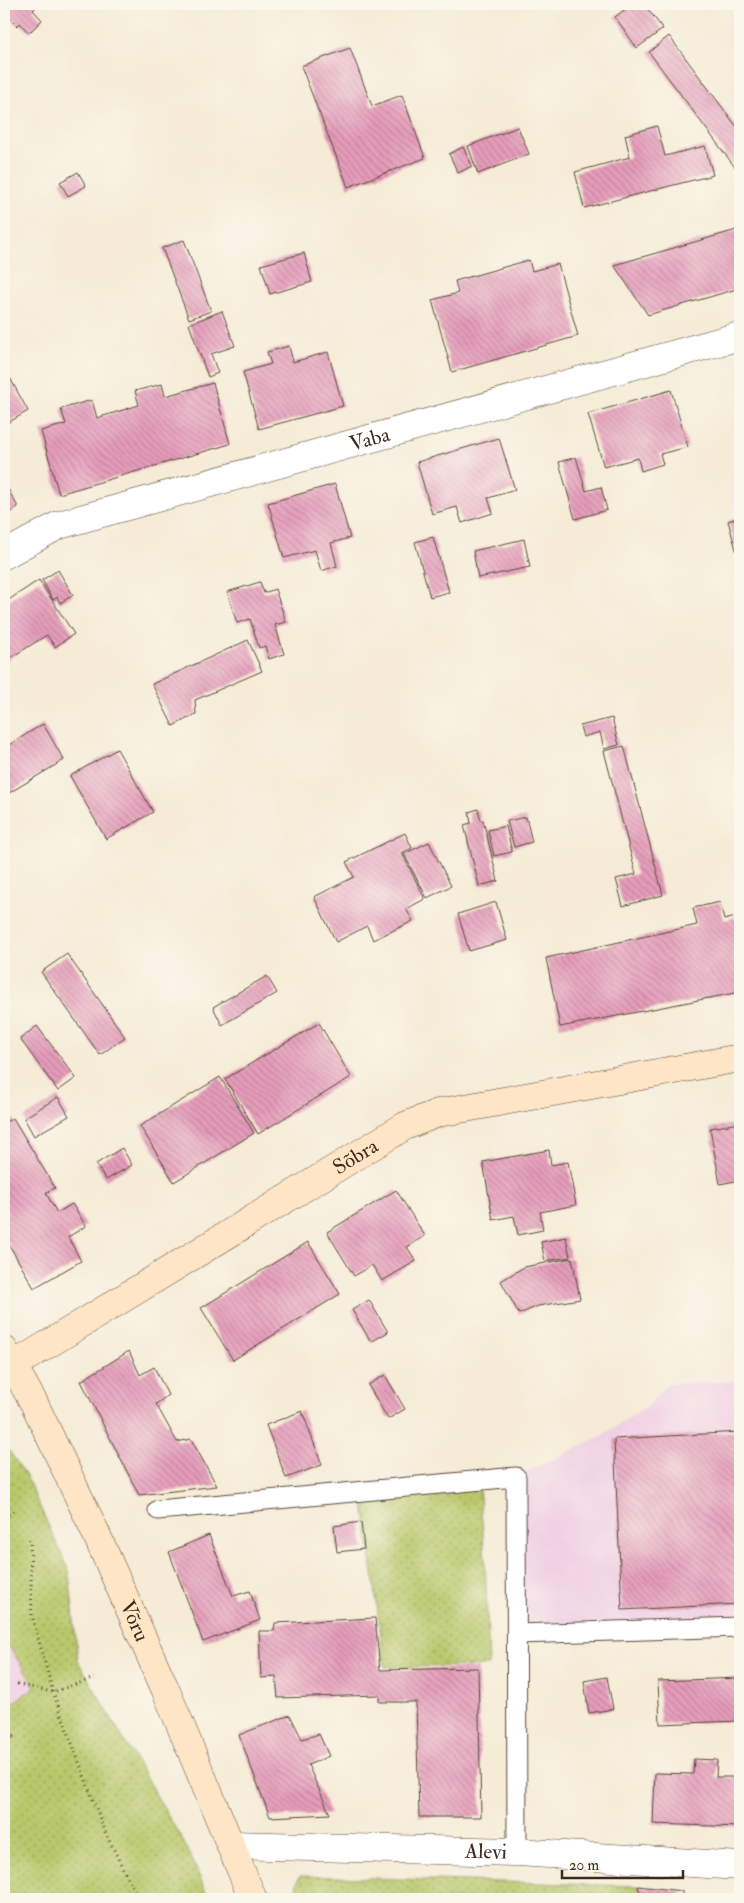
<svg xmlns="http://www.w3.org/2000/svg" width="744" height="1903" font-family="'IM FELL Double Pica',serif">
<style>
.built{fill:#f0d0e4}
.grass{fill:url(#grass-dots);stroke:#7a7944}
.building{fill:url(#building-back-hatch)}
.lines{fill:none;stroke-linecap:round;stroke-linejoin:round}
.lane-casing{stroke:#57473a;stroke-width:21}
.street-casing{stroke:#57473a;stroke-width:29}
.secondary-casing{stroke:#57473a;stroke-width:29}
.path{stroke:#57473a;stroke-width:3;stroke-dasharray:1 4;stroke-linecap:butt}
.lane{stroke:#fff;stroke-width:19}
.street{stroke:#fff;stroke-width:28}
.secondary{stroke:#fee5c5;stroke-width:28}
.labels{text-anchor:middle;stroke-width:4;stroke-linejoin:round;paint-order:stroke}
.street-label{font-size:21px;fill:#3b2a1e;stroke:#fbf7ec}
</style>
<defs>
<pattern id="grass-dots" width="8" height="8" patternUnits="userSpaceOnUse" patternTransform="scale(1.25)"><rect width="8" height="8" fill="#b8c86b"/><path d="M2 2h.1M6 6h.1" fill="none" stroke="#97a357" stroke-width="1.8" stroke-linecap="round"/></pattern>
<pattern id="building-back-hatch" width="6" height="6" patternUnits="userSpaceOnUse" patternTransform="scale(1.25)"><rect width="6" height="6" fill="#e69dbb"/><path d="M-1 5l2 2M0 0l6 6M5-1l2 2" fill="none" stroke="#bc8097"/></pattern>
</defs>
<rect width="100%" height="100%" fill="#fbf7ec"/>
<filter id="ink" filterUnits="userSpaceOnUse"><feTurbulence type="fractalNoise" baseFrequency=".02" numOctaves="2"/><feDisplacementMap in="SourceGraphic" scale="10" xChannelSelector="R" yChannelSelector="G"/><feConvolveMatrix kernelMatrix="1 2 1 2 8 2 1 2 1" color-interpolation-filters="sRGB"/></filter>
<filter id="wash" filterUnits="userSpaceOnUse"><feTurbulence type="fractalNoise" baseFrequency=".0096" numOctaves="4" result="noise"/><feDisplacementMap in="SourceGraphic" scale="20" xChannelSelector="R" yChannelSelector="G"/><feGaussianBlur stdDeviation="1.12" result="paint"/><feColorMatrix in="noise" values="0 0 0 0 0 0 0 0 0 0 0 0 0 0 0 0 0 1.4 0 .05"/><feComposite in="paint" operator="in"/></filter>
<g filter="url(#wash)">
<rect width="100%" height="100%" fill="#f5ebd6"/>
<!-- built -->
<g class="built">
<polygon points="740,1381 740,1627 517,1634 516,1477 598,1438 647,1406 667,1384"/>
<polygon points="4,1638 35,1687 4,1709"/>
</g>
<!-- grass -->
<g class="grass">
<polygon points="4,1443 26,1476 69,1571 78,1661 188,1850 209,1899 4,1899 4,1709 35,1687 4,1638"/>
<polygon points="479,1486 485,1558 489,1666 385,1667 363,1497"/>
<polygon points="300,1876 638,1886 642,1899 301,1899 296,1885"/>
</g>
<g id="blocks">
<!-- building -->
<g class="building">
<polygon points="4,4 33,4 36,7 33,10 42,20 29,33 20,23 18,26 4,12"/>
<polygon points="632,4 644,4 663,29 637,48 615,17"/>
<polygon points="669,36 740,131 740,174 649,52"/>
<polygon points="350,48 372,106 402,95 425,158 348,187 301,66"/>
<polygon points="657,126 665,156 705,146 713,175 584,208 575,172 630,157 625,135"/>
<polygon points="518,127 529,154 478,174 468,146"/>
<polygon points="463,147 472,166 458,173 449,154"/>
<polygon points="78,172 86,186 68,196 60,182"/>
<polygon points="740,229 740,288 648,315 614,265"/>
<polygon points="184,240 211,311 189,319 162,248"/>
<polygon points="304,253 312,282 270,294 261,265"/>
<polygon points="529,260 532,271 558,264 578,336 452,372 432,300 458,293 455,281"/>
<polygon points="222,311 235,346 211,354 218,373 208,377 189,324"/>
<polygon points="289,346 293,362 328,352 343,406 259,429 243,372 271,364 267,352"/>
<polygon points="4,367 28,411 4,425"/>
<polygon points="213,383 230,444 59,494 41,431 66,424 61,409 92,400 97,418 139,405 135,391 162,384 165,396"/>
<polygon points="671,390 688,447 660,454 663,464 641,471 638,458 604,467 588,414"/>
<polygon points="499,438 515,490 488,498 493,513 462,523 457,507 432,514 417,462"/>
<polygon points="576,457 586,491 601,487 607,510 575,519 559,462"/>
<polygon points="4,482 18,507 4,516"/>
<polygon points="335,484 350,538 331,543 337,566 321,571 315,550 284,558 268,503"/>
<polygon points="740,517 740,564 728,521"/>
<polygon points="433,537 449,592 430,597 415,542"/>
<polygon points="524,539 530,567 478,578 473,551"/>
<polygon points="58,570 73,595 60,603 57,597 53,600 42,580"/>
<polygon points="39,580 74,634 55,647 47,635 7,660 4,655 4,603"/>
<polygon points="260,582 264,593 275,589 286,622 275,625 284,654 269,659 265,646 259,648 250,619 237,623 227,592"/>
<polygon points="248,640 262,671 195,700 196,714 173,726 152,684"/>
<polygon points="612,718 619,745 604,749 600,732 583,737 580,726"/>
<polygon points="43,724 64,760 4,796 4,748"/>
<polygon points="624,746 663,895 623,906 616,879 636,874 604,751"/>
<polygon points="117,749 153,812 106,839 70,776"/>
<polygon points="478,809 481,821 483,820 498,881 479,886 464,825 471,823 469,812"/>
<polygon points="526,817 532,842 514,847 507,821"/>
<polygon points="506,826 512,852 494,856 488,830"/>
<polygon points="405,833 412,848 402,853 425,899 406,909 413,921 373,940 367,926 336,942 314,897 354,877 346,862"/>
<polygon points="429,842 451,886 427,898 404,854"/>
<polygon points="496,902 507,940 469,951 458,914"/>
<polygon points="720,902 724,920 740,916 740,992 560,1027 546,958 697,925 693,908"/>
<polygon points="67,954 125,1037 100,1055 41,972"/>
<polygon points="267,976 277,993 222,1025 213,1007"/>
<polygon points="319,1023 351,1077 258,1134 225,1079"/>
<polygon points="37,1026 76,1078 58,1091 20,1039"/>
<polygon points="220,1077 254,1133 174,1182 140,1126"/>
<polygon points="58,1097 69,1116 34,1136 24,1118"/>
<polygon points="13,1118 55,1188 46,1193 57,1213 72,1204 86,1226 68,1237 81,1261 34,1288 4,1236 4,1123"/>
<polygon points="740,1123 740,1180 720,1184 710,1128"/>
<polygon points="122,1148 132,1165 106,1180 96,1164"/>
<polygon points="549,1150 551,1165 568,1162 576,1205 540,1212 543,1230 518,1235 514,1216 493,1220 483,1162"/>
<polygon points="396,1190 425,1236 407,1247 416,1261 382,1281 372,1265 354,1276 327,1232"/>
<polygon points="566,1237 570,1257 545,1261 541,1242"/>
<polygon points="308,1242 340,1294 233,1360 201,1308"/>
<polygon points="572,1258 580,1299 538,1306 519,1314 501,1281 524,1267"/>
<polygon points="369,1300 388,1332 371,1342 352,1310"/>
<polygon points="129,1351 140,1375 154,1367 168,1395 156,1404 177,1442 191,1439 217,1486 139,1495 81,1381"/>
<polygon points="385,1375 405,1409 388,1419 368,1385"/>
<polygon points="302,1411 322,1465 286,1478 266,1425"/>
<polygon points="740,1432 740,1604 622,1610 614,1439"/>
<polygon points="361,1522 364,1549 337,1552 334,1526"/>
<polygon points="209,1535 233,1596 250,1591 260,1620 203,1642 169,1552"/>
<polygon points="375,1618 380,1670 478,1668 481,1817 419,1817 416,1702 379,1702 379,1695 278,1698 276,1677 261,1678 259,1631 274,1631 275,1623"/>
<polygon points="607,1677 613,1709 589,1713 584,1681"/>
<polygon points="740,1678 740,1712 738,1712 738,1721 660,1724 658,1681"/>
<polygon points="290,1715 302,1739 319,1734 329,1756 308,1765 330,1814 270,1817 239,1735"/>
<polygon points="4,1721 14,1737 4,1744"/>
<polygon points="694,1759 717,1760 716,1777 740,1777 740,1827 653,1824 655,1773 693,1774"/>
<polygon points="638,1886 682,1891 682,1899 642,1899"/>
</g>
</g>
</g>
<g filter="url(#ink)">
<use href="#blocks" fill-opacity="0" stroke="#57473a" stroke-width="1"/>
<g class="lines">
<!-- lane casing -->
<g class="lane-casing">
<g id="lane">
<polyline points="158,1510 516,1477 517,1852"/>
<polyline points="517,1634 740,1627"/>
</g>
</g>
<!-- street casing -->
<g class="street-casing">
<g id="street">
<path id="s1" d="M4 555 59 525 740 336"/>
<path id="s2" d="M231 1845 517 1852 740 1866"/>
</g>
</g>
<!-- secondary casing -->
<g class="secondary-casing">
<g id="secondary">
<path id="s3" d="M4 1350 34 1403 94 1529 167 1693 253 1899"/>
<path id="s4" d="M14 1365 405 1126 438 1113 740 1058"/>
</g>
</g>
<!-- path -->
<g class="path">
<polyline points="4,1517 15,1510"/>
<polyline points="30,1539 32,1616 53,1692 105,1832 138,1899"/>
<polyline points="17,1684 53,1692 94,1678"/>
</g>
<!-- lane -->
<use href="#lane" class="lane"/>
<!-- street -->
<use href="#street" class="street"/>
<!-- secondary -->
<use href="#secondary" class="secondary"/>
</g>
</g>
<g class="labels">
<!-- street labels -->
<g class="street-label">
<text dy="7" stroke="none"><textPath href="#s1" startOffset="385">Vaba</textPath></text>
<text dy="7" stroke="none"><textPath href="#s4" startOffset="400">Sõbra</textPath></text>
<text dy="7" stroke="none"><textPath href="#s3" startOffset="301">Võru</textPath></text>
<text dy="7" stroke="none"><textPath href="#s2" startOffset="255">Alevi</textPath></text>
</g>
</g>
<!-- margin -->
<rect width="744" height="1903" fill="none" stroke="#fbf7ec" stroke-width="20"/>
<!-- scale -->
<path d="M562 1870v8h121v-8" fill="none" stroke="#3b2a1e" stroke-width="2.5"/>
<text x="569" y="1870" font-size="15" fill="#3b2a1e" stroke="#fbf7ec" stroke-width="4" paint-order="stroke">20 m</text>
</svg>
